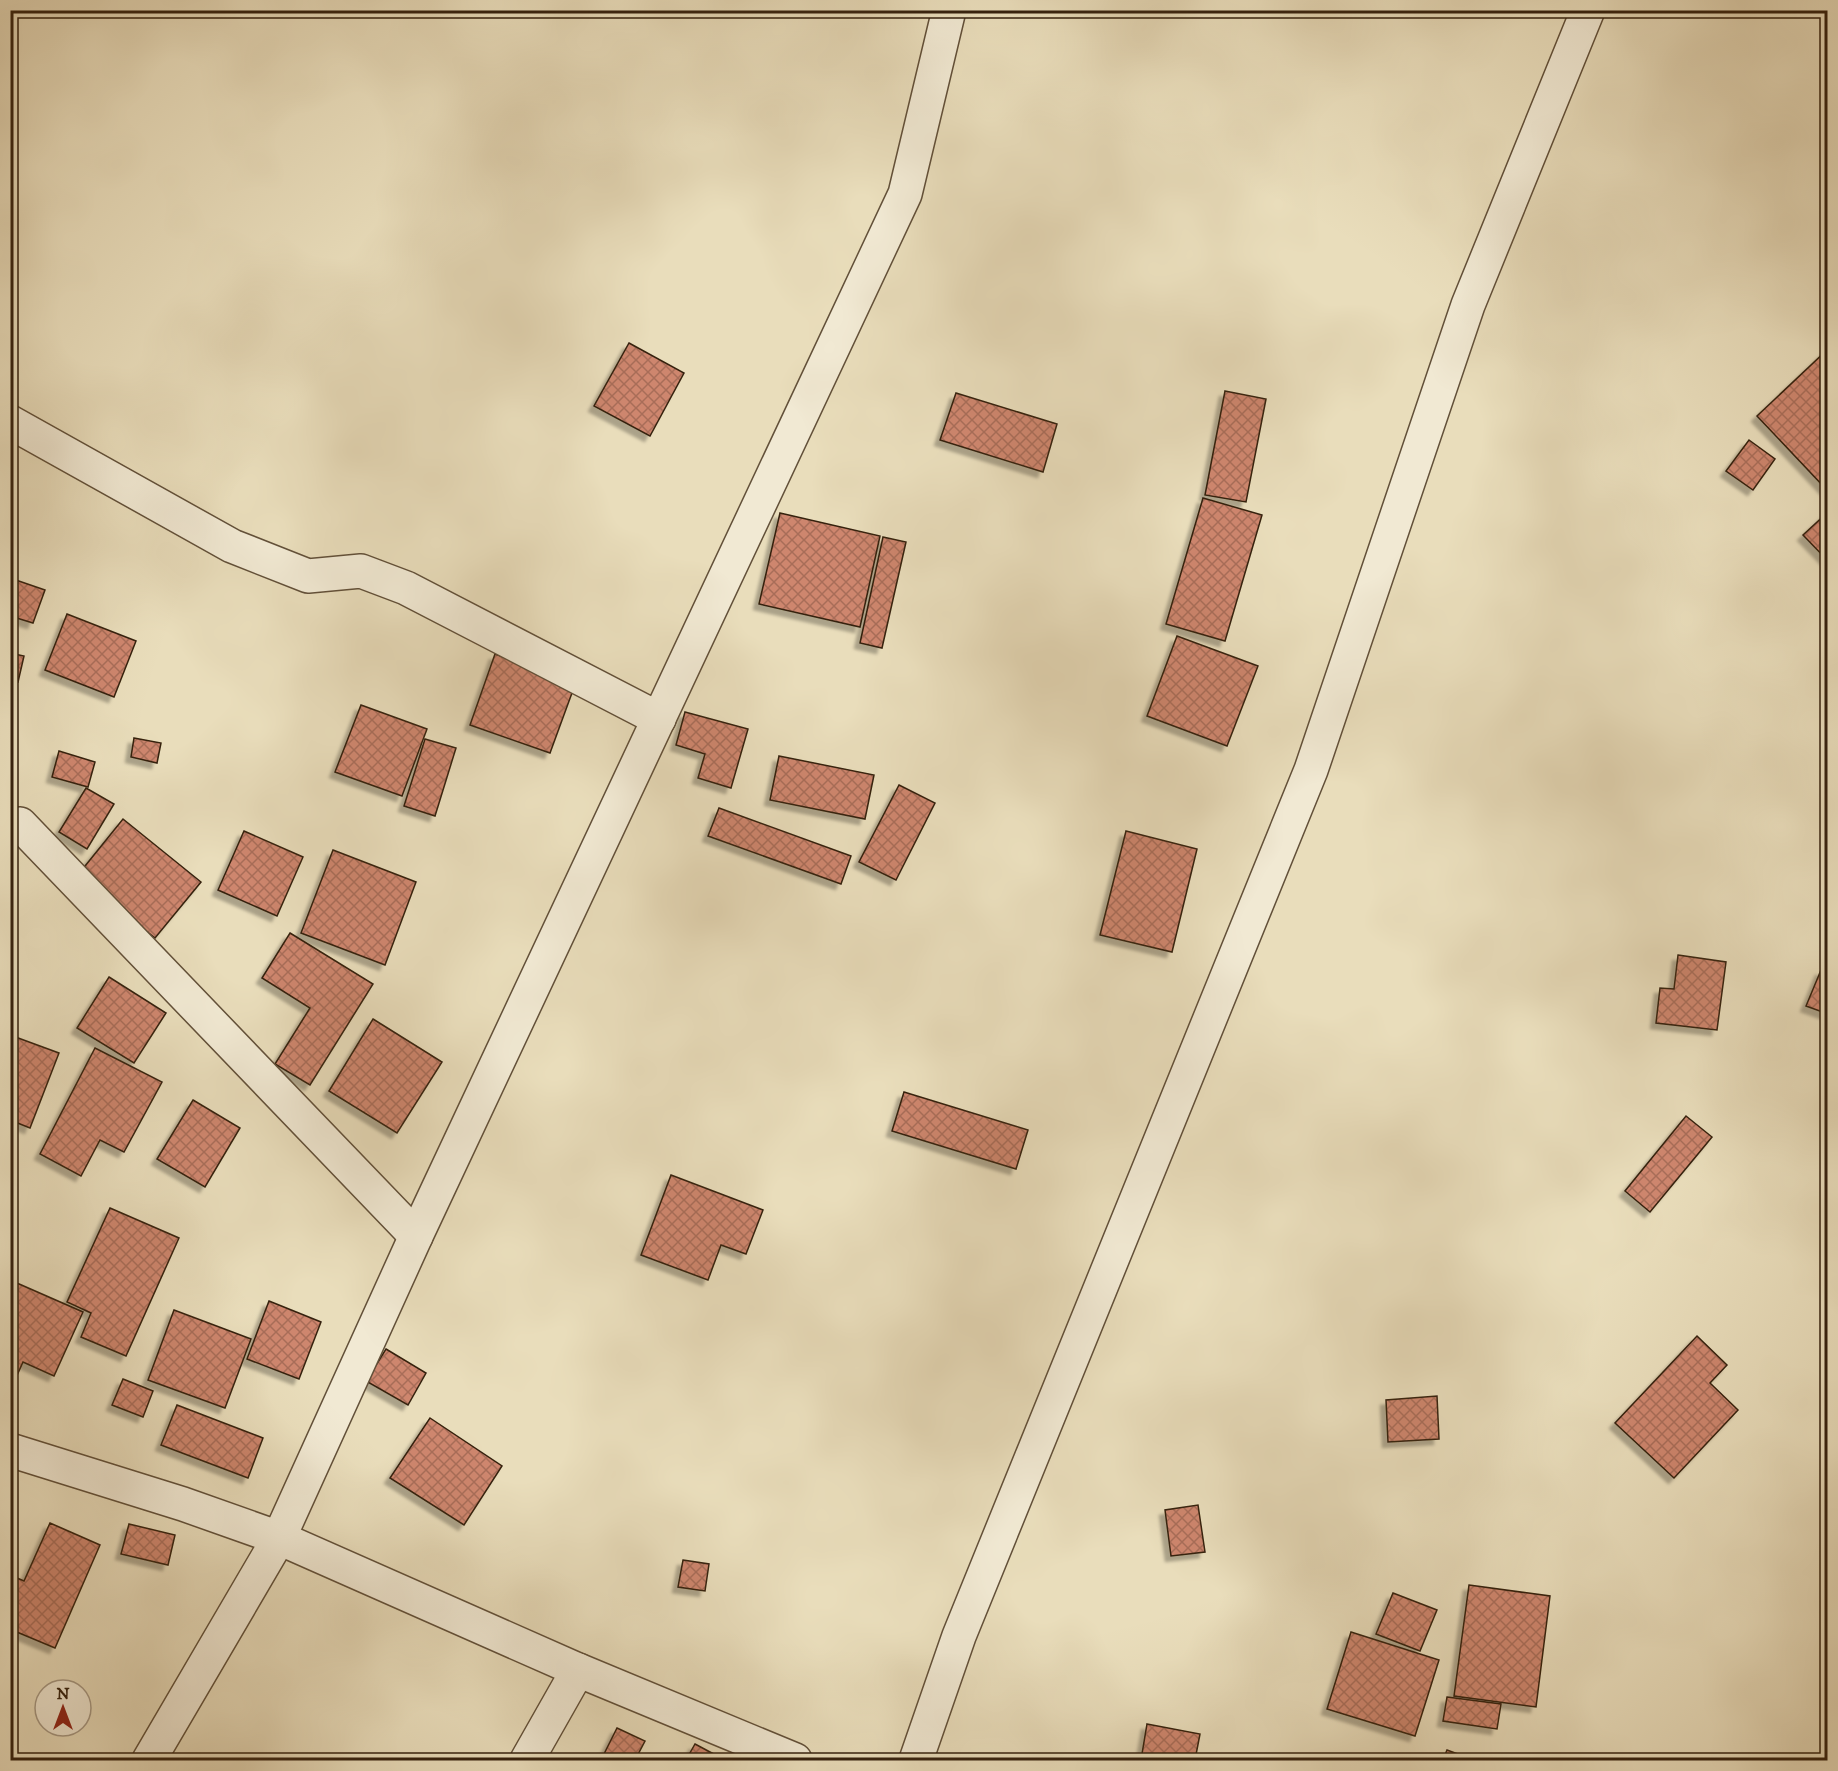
<svg xmlns="http://www.w3.org/2000/svg" width="1838" height="1771" font-family="'IM FELL DW Pica',serif">
<style>
.building{fill:url(#building-cross-hatch);stroke:#35210e;stroke-width:1.5;filter:url(#shadow)}
.lines{fill:none;stroke-linecap:round;stroke-linejoin:round}
.minor-casing{stroke:#625039;stroke-width:36}
.minor{stroke:#f1e9d3;stroke-width:33}
</style>
<defs>
<pattern id="building-cross-hatch" width="8" height="8" patternUnits="userSpaceOnUse" patternTransform="scale(1.5)"><rect width="8" height="8" fill="#ce866e"/><path d="M0 0l8 8M0 8l8-8" fill="none" stroke="#a86d59"/></pattern>
<filter id="shadow"><feDropShadow dx="-5.5" dy="5.5" stdDeviation="1.5" flood-color="#0004"/></filter>
</defs>
<rect width="100%" height="100%" fill="#e9ddbb"/>
<filter id="stains"><feTurbulence type="fractalNoise" baseFrequency=".00333" numOctaves="4"/><feColorMatrix values="0 0 0 0 .2 0 0 0 0 .09 0 0 0 0 .02 0 0 0 .5 -.17"/></filter>
<radialGradient id="worn" r=".72"><stop offset=".6" stop-color="#630" stop-opacity="0"/><stop offset="1" stop-color="#630" stop-opacity=".3"/></radialGradient>
<!-- building -->
<g class="building">
<polygon points="629,343 684,373 650,436 594,406"/>
<polygon points="1828,349 1828,488 1826,489 1757,416"/>
<polygon points="1225,391 1266,399 1246,502 1205,495"/>
<polygon points="956,393 1057,424 1043,472 940,440"/>
<polygon points="1749,440 1775,459 1753,490 1726,471"/>
<polygon points="1203,498 1262,515 1225,641 1166,624"/>
<polygon points="1828,512 1828,561 1803,535"/>
<polygon points="780,513 880,536 860,627 759,604"/>
<polygon points="883,537 906,542 882,648 860,643"/>
<polygon points="10,578 45,590 33,623 10,616"/>
<polygon points="67,614 136,641 114,697 45,670"/>
<polygon points="1177,636 1258,666 1227,746 1147,716"/>
<polygon points="10,653 24,656 18,682 10,680"/>
<polygon points="495,654 576,682 550,753 470,725"/>
<polygon points="361,705 427,729 402,796 335,772"/>
<polygon points="685,712 748,729 731,788 698,778 705,754 676,745"/>
<polygon points="134,738 161,743 157,763 131,757"/>
<polygon points="425,739 456,748 435,816 404,806"/>
<polygon points="59,751 95,762 88,787 52,777"/>
<polygon points="779,756 874,775 865,819 770,800"/>
<polygon points="899,785 935,803 896,880 859,862"/>
<polygon points="86,788 114,804 87,849 59,832"/>
<polygon points="719,808 851,856 841,884 708,836"/>
<polygon points="123,819 201,882 155,938 77,876"/>
<polygon points="244,831 303,857 277,916 218,890"/>
<polygon points="1126,831 1197,849 1172,952 1100,935"/>
<polygon points="333,850 416,882 385,965 301,933"/>
<polygon points="290,933 373,984 310,1085 275,1064 310,1008 262,978"/>
<polygon points="1678,955 1726,962 1717,1030 1656,1023 1660,988 1674,989"/>
<polygon points="1821,970 1828,973 1828,1014 1806,1006"/>
<polygon points="109,977 166,1013 134,1063 77,1028"/>
<polygon points="373,1019 442,1062 397,1133 329,1091"/>
<polygon points="10,1035 59,1053 30,1128 10,1120"/>
<polygon points="95,1048 162,1082 124,1152 100,1140 81,1176 40,1154"/>
<polygon points="904,1092 1028,1130 1016,1169 892,1131"/>
<polygon points="193,1100 240,1128 205,1187 157,1159"/>
<polygon points="1686,1116 1712,1137 1650,1212 1625,1191"/>
<polygon points="671,1175 763,1210 746,1254 721,1245 708,1280 641,1255"/>
<polygon points="110,1208 179,1238 126,1356 81,1337 91,1313 67,1302"/>
<polygon points="10,1280 83,1312 54,1376 23,1362 14,1382 10,1381"/>
<polygon points="269,1301 321,1322 299,1379 247,1359"/>
<polygon points="174,1310 251,1339 225,1408 148,1380"/>
<polygon points="1697,1336 1727,1365 1710,1383 1738,1410 1674,1478 1615,1423"/>
<polygon points="386,1349 426,1373 408,1405 366,1381"/>
<polygon points="123,1379 153,1391 143,1417 112,1405"/>
<polygon points="1437,1396 1439,1439 1388,1442 1386,1400"/>
<polygon points="177,1405 263,1438 248,1478 161,1445"/>
<polygon points="430,1418 502,1466 464,1525 390,1478"/>
<polygon points="1198,1505 1205,1552 1171,1556 1165,1510"/>
<polygon points="50,1523 100,1545 55,1648 12,1630 10,1633 10,1575 24,1581"/>
<polygon points="129,1524 175,1535 168,1565 121,1554"/>
<polygon points="683,1560 709,1564 705,1591 678,1587"/>
<polygon points="1469,1585 1550,1596 1536,1707 1454,1696"/>
<polygon points="1393,1593 1437,1610 1420,1651 1376,1634"/>
<polygon points="1351,1632 1439,1660 1415,1736 1327,1709"/>
<polygon points="1447,1697 1501,1704 1497,1729 1443,1721"/>
<polygon points="1147,1724 1200,1734 1195,1760 1141,1760"/>
<polygon points="617,1728 645,1741 635,1760 601,1760"/>
<polygon points="695,1744 725,1760 686,1760"/>
<polygon points="1447,1750 1474,1760 1443,1760"/>
<polygon points="1002,1755 1034,1756 1034,1760 1001,1760"/>
</g>
<g class="lines">
<!-- minor casing -->
<g class="minor-casing">
<g id="minor">
<polyline points="10,422 232,546 308,576 361,571 406,588 659,719"/>
<polyline points="20,824 416,1236"/>
<polyline points="10,1450 183,1504 279,1538 578,1670 795,1760"/>
<polyline points="149,1760 279,1538 416,1236 905,194 949,10"/>
<polyline points="527,1760 578,1670"/>
<polyline points="916,1760 959,1636 1311,770 1468,305 1588,10"/>
</g>
</g>
<!-- minor -->
<use href="#minor" class="minor"/>
</g>
<!-- margin -->
<rect width="1838" height="1771" fill="none" stroke="#e9ddbb" stroke-width="36"/>
<rect x="12" y="12" width="1814" height="1747" fill="none" stroke="#35210e" stroke-width="3"/>
<rect x="18" y="18" width="1802" height="1735" fill="none" stroke="#35210e" stroke-width="1.5"/>
<!-- north arrow -->
<g transform="translate(63 1708)"><circle r="28" fill="#f1e9d3" stroke="#a69984" stroke-width="1.5"/>
<path d="M0-4.5L10 22L0 15L-10 22Z" fill="#8f2418"/>
<text y="-9" font-size="16" font-weight="bold" text-anchor="middle" fill="#35210e">N</text>
</g>
<rect width="100%" height="100%" filter="url(#stains)"/>
<rect width="100%" height="100%" fill="url(#worn)"/>
</svg>
